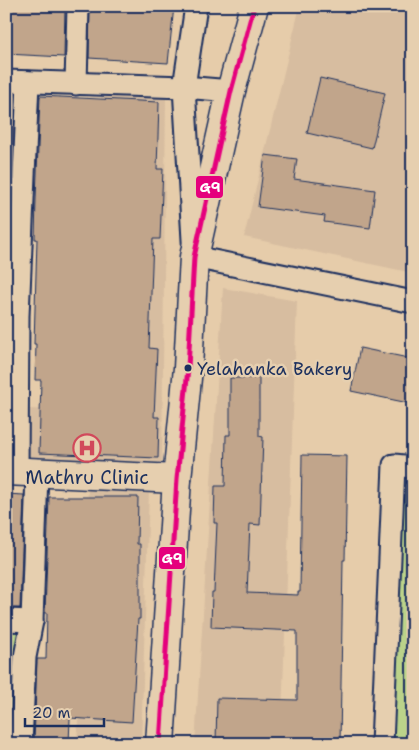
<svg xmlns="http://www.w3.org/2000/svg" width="419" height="750" font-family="'Shantell Sans',sans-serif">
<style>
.built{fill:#d7bda0}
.green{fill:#bbd38a;stroke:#6b8174}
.building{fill:#c1a58b;stroke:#1b2f5e}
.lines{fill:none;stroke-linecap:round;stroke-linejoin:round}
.minor-casing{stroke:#1b2f5e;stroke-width:25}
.tertiary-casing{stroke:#1b2f5e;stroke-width:31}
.secondary-casing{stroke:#1b2f5e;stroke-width:31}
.minor{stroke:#e6cfaf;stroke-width:21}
.tertiary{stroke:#e6cfaf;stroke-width:28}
.secondary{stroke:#e6cfaf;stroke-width:28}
.bus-1-casing{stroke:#e6cfaf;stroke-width:9}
.bus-1{stroke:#e5007d;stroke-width:5}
.bus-dot{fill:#1b2f5e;stroke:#e6cfaf;stroke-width:2}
.labels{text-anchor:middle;stroke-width:5;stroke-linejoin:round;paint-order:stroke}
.bus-label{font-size:18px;fill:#1b2f5e;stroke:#e6cfaf;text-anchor:start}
.poi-label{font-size:19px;fill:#1b2f5e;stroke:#e6cfaf}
.line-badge{stroke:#e6cfaf;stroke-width:2}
.badge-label{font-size:14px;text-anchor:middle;font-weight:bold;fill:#fff}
</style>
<rect width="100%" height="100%" fill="#e6ccaa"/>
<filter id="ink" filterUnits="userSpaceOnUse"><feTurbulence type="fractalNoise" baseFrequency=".02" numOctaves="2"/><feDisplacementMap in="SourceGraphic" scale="10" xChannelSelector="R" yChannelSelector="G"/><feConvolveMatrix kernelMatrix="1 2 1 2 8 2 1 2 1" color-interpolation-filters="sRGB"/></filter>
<g filter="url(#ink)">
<!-- built -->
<g class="built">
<polygon points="300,6 413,6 413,273 244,237"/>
<polygon points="101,93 166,94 162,462 25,458 27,409 91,411"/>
<polygon points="223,288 297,301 281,744 195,744"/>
<polygon points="88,488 149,490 141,744 77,744"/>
</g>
<!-- green -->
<g class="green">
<polygon points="394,465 413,467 413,744 382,744"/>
<polygon points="6,624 22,625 17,744 6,744"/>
</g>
<!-- building -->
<g class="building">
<polygon points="6,6 65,6 64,57 6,54"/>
<polygon points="90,6 174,6 168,63 89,58"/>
<polygon points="320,78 385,93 372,148 307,133"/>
<polygon points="6,95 15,95 11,198 6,198"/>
<polygon points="40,96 159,102 157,169 163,169 160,239 153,239 149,348 157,349 154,417 159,417 158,458 39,453 41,380 35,380 36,344 34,344 37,239 35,239 36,199"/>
<polygon points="265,155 297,159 294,179 375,190 370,228 324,222 325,216 258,207"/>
<polygon points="360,348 413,359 413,404 351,391"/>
<polygon points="230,378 259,378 259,436 263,437 260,525 250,524 247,593 298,595 298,592 300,592 302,455 347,456 345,560 343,560 340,744 216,744 217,698 297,700 297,631 211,627 212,592 214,592 217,523 214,523 215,486 225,486 226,435 230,435"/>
<polygon points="6,494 24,495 20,608 6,608"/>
<polygon points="49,497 138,497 137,544 140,544 140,619 138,619 132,722 70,718 69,744 34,744 37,659 46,659 47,613 45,613"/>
</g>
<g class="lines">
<!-- minor casing -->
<g class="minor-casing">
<g id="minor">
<polyline points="196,6 184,87 194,257 413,302"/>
<polyline points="6,81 184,87 231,91"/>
<polyline points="76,84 78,6"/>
<polyline points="17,472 18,316 28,82"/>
<polyline points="6,620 32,621"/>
<polyline points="21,744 25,657 32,621 37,473"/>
<polyline points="382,744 394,465 413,467"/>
</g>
</g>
<!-- tertiary casing -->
<g class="tertiary-casing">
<polyline id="tertiary" points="6,471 177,479"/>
</g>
<!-- secondary casing -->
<g class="secondary-casing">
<polyline id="secondary" points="160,744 177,479 188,368 194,257 231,91 254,6"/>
</g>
<!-- minor -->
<use href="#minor" class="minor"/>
<!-- tertiary -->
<use href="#tertiary" class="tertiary"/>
<!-- secondary -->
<use href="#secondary" class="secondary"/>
<!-- bus-1 casing -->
<g class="bus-1-casing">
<polyline id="bus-1" points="160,744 177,479 188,368 194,257 231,91 254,6"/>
</g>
<!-- bus-1 -->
<use href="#bus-1" class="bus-1"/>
</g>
</g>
<!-- icons -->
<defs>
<g id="hospital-ring" transform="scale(1.4375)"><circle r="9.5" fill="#e6cfaf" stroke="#d1495b" stroke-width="1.5"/><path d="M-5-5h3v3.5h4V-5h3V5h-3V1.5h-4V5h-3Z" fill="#d1495b"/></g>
</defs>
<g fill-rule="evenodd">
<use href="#hospital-ring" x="87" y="448"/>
</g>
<!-- markers -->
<circle class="bus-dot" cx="188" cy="368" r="4.5"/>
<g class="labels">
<!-- bus labels -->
<g class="bus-label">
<text x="197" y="375">Yelahanka Bakery</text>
</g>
<!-- poi labels -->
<g class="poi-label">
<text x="87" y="484">Mathru Clinic</text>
</g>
</g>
<g class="line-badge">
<rect x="195" y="175" width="29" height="24" rx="5" fill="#e5007d"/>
<rect x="158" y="546" width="28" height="24" rx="5" fill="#e5007d"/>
</g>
<g class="badge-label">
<text x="210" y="192">G9</text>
<text x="172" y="563">G9</text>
</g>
<!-- margin -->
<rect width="419" height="750" fill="none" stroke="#e6cfaf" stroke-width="25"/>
<rect x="12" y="12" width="394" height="725" fill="none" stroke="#1b2f5e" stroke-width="2" filter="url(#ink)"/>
<!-- scale -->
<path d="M25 718v8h79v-8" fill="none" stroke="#1b2f5e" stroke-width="2.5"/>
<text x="32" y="718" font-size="15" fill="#1b2f5e" stroke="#e6cfaf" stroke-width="4" paint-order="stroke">20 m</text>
</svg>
